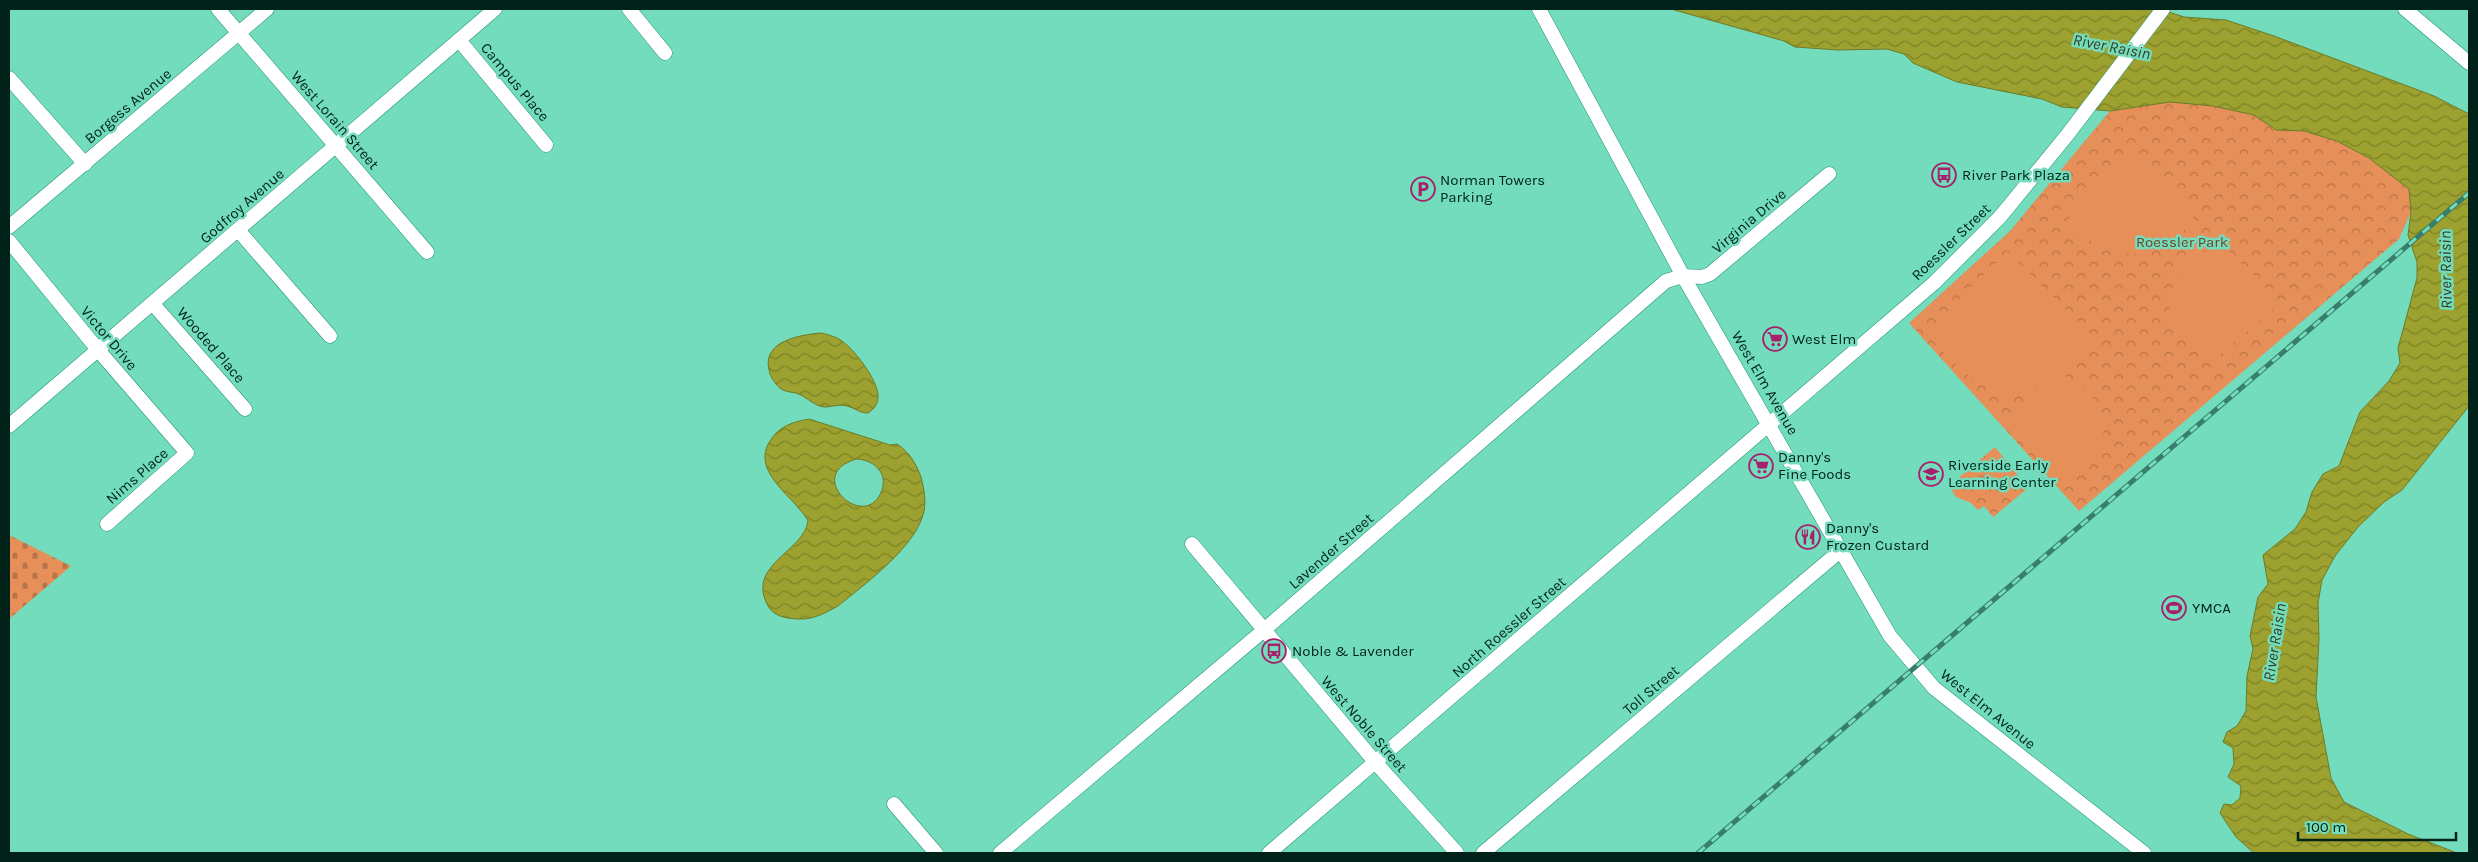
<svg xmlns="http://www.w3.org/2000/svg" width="2478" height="862" font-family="Karla,sans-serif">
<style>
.cemetery{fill:url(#cemetery-stones)}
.park{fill:url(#park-crowns)}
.pitch{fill:#e68f59}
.water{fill:url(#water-waves);stroke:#6d7b28;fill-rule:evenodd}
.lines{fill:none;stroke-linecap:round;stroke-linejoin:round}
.minor-casing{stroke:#21977a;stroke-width:15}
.minor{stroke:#fff;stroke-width:14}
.rail-casing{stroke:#387e6a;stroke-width:5}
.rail{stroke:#72dcbc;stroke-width:3;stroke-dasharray:9;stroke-linecap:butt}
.labels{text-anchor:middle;stroke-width:5;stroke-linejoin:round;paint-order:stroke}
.street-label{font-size:15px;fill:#002219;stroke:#72dcbc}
.poi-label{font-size:15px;fill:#002219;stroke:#72dcbc;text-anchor:start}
.park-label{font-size:15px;fill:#734426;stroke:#72dcbc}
.water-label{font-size:16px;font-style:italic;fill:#383a21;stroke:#72dcbc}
</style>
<defs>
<pattern id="cemetery-stones" width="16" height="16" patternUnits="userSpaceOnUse" patternTransform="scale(1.25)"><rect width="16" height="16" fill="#e68f59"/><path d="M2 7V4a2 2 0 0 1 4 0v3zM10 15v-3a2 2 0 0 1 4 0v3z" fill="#b87449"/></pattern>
<pattern id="park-crowns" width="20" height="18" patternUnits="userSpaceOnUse" patternTransform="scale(1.25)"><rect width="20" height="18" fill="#e68f59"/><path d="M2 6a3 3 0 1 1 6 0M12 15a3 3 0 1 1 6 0" fill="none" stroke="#b87449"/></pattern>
<pattern id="water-waves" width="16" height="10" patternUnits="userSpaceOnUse" patternTransform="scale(1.25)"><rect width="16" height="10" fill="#9ca12f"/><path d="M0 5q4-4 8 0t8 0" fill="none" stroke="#7d8327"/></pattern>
</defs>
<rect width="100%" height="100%" fill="#72dcbc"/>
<!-- cemetery -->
<polygon class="cemetery" points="9,535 71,566 9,619"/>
<!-- park -->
<g class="park">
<polygon points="2170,102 2213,106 2254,115 2276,130 2304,131 2337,141 2369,158 2409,189 2411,212 2399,239 2079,511 1909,323 2010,231 2110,111"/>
<polygon points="1995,447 2028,488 1993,517 1984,506 1978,510 1971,503 1956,497 1949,486"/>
</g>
<!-- pitch -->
<g class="pitch">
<path d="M2131 147 2195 207C2194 211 2194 218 2192 222 2190 226 2184 230 2181 233 2154 259 2119 260 2089 240 2076 232 2070 225 2067 210Z"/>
<path d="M2215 246 2227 249 2281 303 2215 359C2183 354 2161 316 2173 285 2180 265 2198 255 2215 246Z"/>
<path d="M2007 251 2095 339C2078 353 2052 384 2032 390 1986 404 1952 362 1926 333Z"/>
<path d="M2060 375C2112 385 2125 477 2056 479L2005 422Z"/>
</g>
<!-- water -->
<g class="water">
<polygon points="1671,9 2160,9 2184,17 2226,20 2274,36 2434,96 2469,114 2469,406 2402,490 2384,502 2358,527 2335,556 2322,580 2318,603 2319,639 2316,697 2331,778 2344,802 2408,834 2457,853 2254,853 2236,837 2220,813 2224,804 2232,805 2240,798 2241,786 2228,777 2234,764 2233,748 2223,742 2227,732 2237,726 2246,711 2247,676 2253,649 2250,636 2258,597 2268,584 2263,555 2295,529 2306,512 2312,492 2323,474 2339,466 2360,412 2389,381 2400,363 2398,348 2417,278 2417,262 2408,235 2411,212 2409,189 2369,158 2337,141 2304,131 2276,130 2254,115 2213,106 2170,102 2110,111 2062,107 2042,99 1957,82 1913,63 1904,54 1887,49 1838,50 1795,47 1784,41"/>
<path d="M820 333C827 334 833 336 839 339 853 347 879 381 878 397 878 404 874 409 868 413 859 413 855 408 847 406 838 404 832 407 824 407 814 406 806 396 796 393 791 392 786 392 781 389 776 385 770 377 769 370 762 341 800 335 820 333Z"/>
<path d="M809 419 890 445 897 444C909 452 916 463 921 477 924 489 927 502 923 515 913 549 865 584 838 606 825 613 813 620 798 619 783 618 772 616 766 602 749 564 804 551 808 521 795 497 750 472 770 441 779 426 793 422 809 419ZM857 459C873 460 888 472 882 490 866 535 801 474 857 459Z"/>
</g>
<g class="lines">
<!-- minor casing -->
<g class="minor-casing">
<g id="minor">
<polyline points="218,9 427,252"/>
<polyline points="629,9 665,53"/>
<polyline points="1539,9 1683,276 1890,636 1934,688 2144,853"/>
<polyline points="2405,9 2469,63"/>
<polyline points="459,40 546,145"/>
<polyline points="9,78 85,164"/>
<polyline points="9,227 267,9"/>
<polyline points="238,230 330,336"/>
<polyline points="9,241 99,351 187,453 107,524"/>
<polyline points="153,304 245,409"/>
<polyline points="9,426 495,9"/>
<polyline points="1192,544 1376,763 1457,853"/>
<polyline points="894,804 936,853"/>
<polyline points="1000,853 1264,630 1666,281 1683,276 1702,277 1710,274 1829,174"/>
<polyline points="1269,853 1934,283 2000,217 2068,134 2163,9"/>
<polyline points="1483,853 1840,551"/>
</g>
</g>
<!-- minor -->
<use href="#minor" class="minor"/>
<!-- rail casing -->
<g class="rail-casing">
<polyline id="rail" points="1698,853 2469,193"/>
</g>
<!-- rail -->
<use href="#rail" class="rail"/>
</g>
<!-- icons -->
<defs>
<g id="bus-ring" transform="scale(1.25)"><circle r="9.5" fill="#72dcbc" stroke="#a6206c" stroke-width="1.5"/><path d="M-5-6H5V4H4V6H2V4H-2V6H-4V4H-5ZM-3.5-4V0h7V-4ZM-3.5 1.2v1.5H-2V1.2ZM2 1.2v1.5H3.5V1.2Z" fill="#a6206c"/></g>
<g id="parking-ring" transform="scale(1.25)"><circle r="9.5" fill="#72dcbc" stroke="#a6206c" stroke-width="1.5"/><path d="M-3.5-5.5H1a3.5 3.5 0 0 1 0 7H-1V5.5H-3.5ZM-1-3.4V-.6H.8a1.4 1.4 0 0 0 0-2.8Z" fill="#a6206c"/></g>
<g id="supermarket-ring" transform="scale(1.25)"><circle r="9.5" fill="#72dcbc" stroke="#a6206c" stroke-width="1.5"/><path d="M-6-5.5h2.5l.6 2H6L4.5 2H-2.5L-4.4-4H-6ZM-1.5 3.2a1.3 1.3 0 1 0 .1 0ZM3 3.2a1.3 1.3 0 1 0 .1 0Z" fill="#a6206c"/></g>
<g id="school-ring" transform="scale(1.25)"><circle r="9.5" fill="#72dcbc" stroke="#a6206c" stroke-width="1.5"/><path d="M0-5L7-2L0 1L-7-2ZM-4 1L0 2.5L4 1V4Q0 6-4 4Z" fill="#a6206c"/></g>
<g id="restaurant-ring" transform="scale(1.25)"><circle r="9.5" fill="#72dcbc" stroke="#a6206c" stroke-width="1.5"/><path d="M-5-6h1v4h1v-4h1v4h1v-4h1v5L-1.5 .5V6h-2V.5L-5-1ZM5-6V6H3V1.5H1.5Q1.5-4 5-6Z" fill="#a6206c"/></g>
<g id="stadium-ring" transform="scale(1.25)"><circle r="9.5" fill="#72dcbc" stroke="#a6206c" stroke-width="1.5"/><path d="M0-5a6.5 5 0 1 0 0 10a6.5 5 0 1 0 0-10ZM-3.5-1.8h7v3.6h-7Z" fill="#a6206c"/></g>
</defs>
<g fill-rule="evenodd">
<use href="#bus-ring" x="1944" y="175"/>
<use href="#parking-ring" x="1423" y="189"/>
<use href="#supermarket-ring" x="1775" y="339"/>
<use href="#supermarket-ring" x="1761" y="466"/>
<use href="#school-ring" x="1931" y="474"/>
<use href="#restaurant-ring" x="1808" y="537"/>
<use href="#stadium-ring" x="2174" y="608"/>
<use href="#bus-ring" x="1274" y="651"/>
</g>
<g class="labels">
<!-- street labels -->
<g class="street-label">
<text transform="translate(515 82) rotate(50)" y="5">Campus Place</text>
<text transform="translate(128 106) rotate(-40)" y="5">Borgess Avenue</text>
<text transform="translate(335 120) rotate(49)" y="5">West Lorain Street</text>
<text transform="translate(242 206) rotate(-41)" y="5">Godfroy Avenue</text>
<text transform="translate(1749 221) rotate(-40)" y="5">Virginia Drive</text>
<text transform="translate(1951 242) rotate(-44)" y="5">Roessler Street</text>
<text transform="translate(109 338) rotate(50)" y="5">Victor Drive</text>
<text transform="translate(211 345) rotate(49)" y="5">Wooded Place</text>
<text transform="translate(1765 383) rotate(60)" y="5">West Elm Avenue</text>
<text transform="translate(137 476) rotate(-41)" y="5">Nims Place</text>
<text transform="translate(1331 551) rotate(-41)" y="5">Lavender Street</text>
<text transform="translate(1509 627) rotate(-41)" y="5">North Roessler Street</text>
<text transform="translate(1651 690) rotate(-40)" y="5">Toll Street</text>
<text transform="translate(1988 709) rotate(39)" y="5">West Elm Avenue</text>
<text transform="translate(1364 724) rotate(49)" y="5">West Noble Street</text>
</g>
<!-- poi labels -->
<g class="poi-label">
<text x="1962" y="180">River Park Plaza</text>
<text x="1440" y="185">Norman Towers<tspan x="1440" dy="17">Parking</tspan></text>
<text x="1792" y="344">West Elm</text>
<text x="1778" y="462">Danny's<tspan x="1778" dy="17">Fine Foods</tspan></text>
<text x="1948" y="470">Riverside Early<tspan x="1948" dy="17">Learning Center</tspan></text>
<text x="1826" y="533">Danny's<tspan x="1826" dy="17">Frozen Custard</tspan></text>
<text x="2192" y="613">YMCA</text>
<text x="1292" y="656">Noble &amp; Lavender</text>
</g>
<!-- park labels -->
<g class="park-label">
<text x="2182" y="247">Roessler Park</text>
</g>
<!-- water labels -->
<g class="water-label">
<text transform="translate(2112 46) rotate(11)" y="6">River Raisin</text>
<text transform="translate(2445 270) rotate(-91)" y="6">River Raisin</text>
<text transform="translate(2274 642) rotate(-81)" y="6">River Raisin</text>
</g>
</g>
<!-- border -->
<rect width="2478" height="862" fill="none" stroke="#002219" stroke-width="20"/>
<!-- scale -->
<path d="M2298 832v8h158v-8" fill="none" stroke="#002219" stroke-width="2.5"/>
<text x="2306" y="832" font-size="15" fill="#002219" stroke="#72dcbc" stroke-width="4" paint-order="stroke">100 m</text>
</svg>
